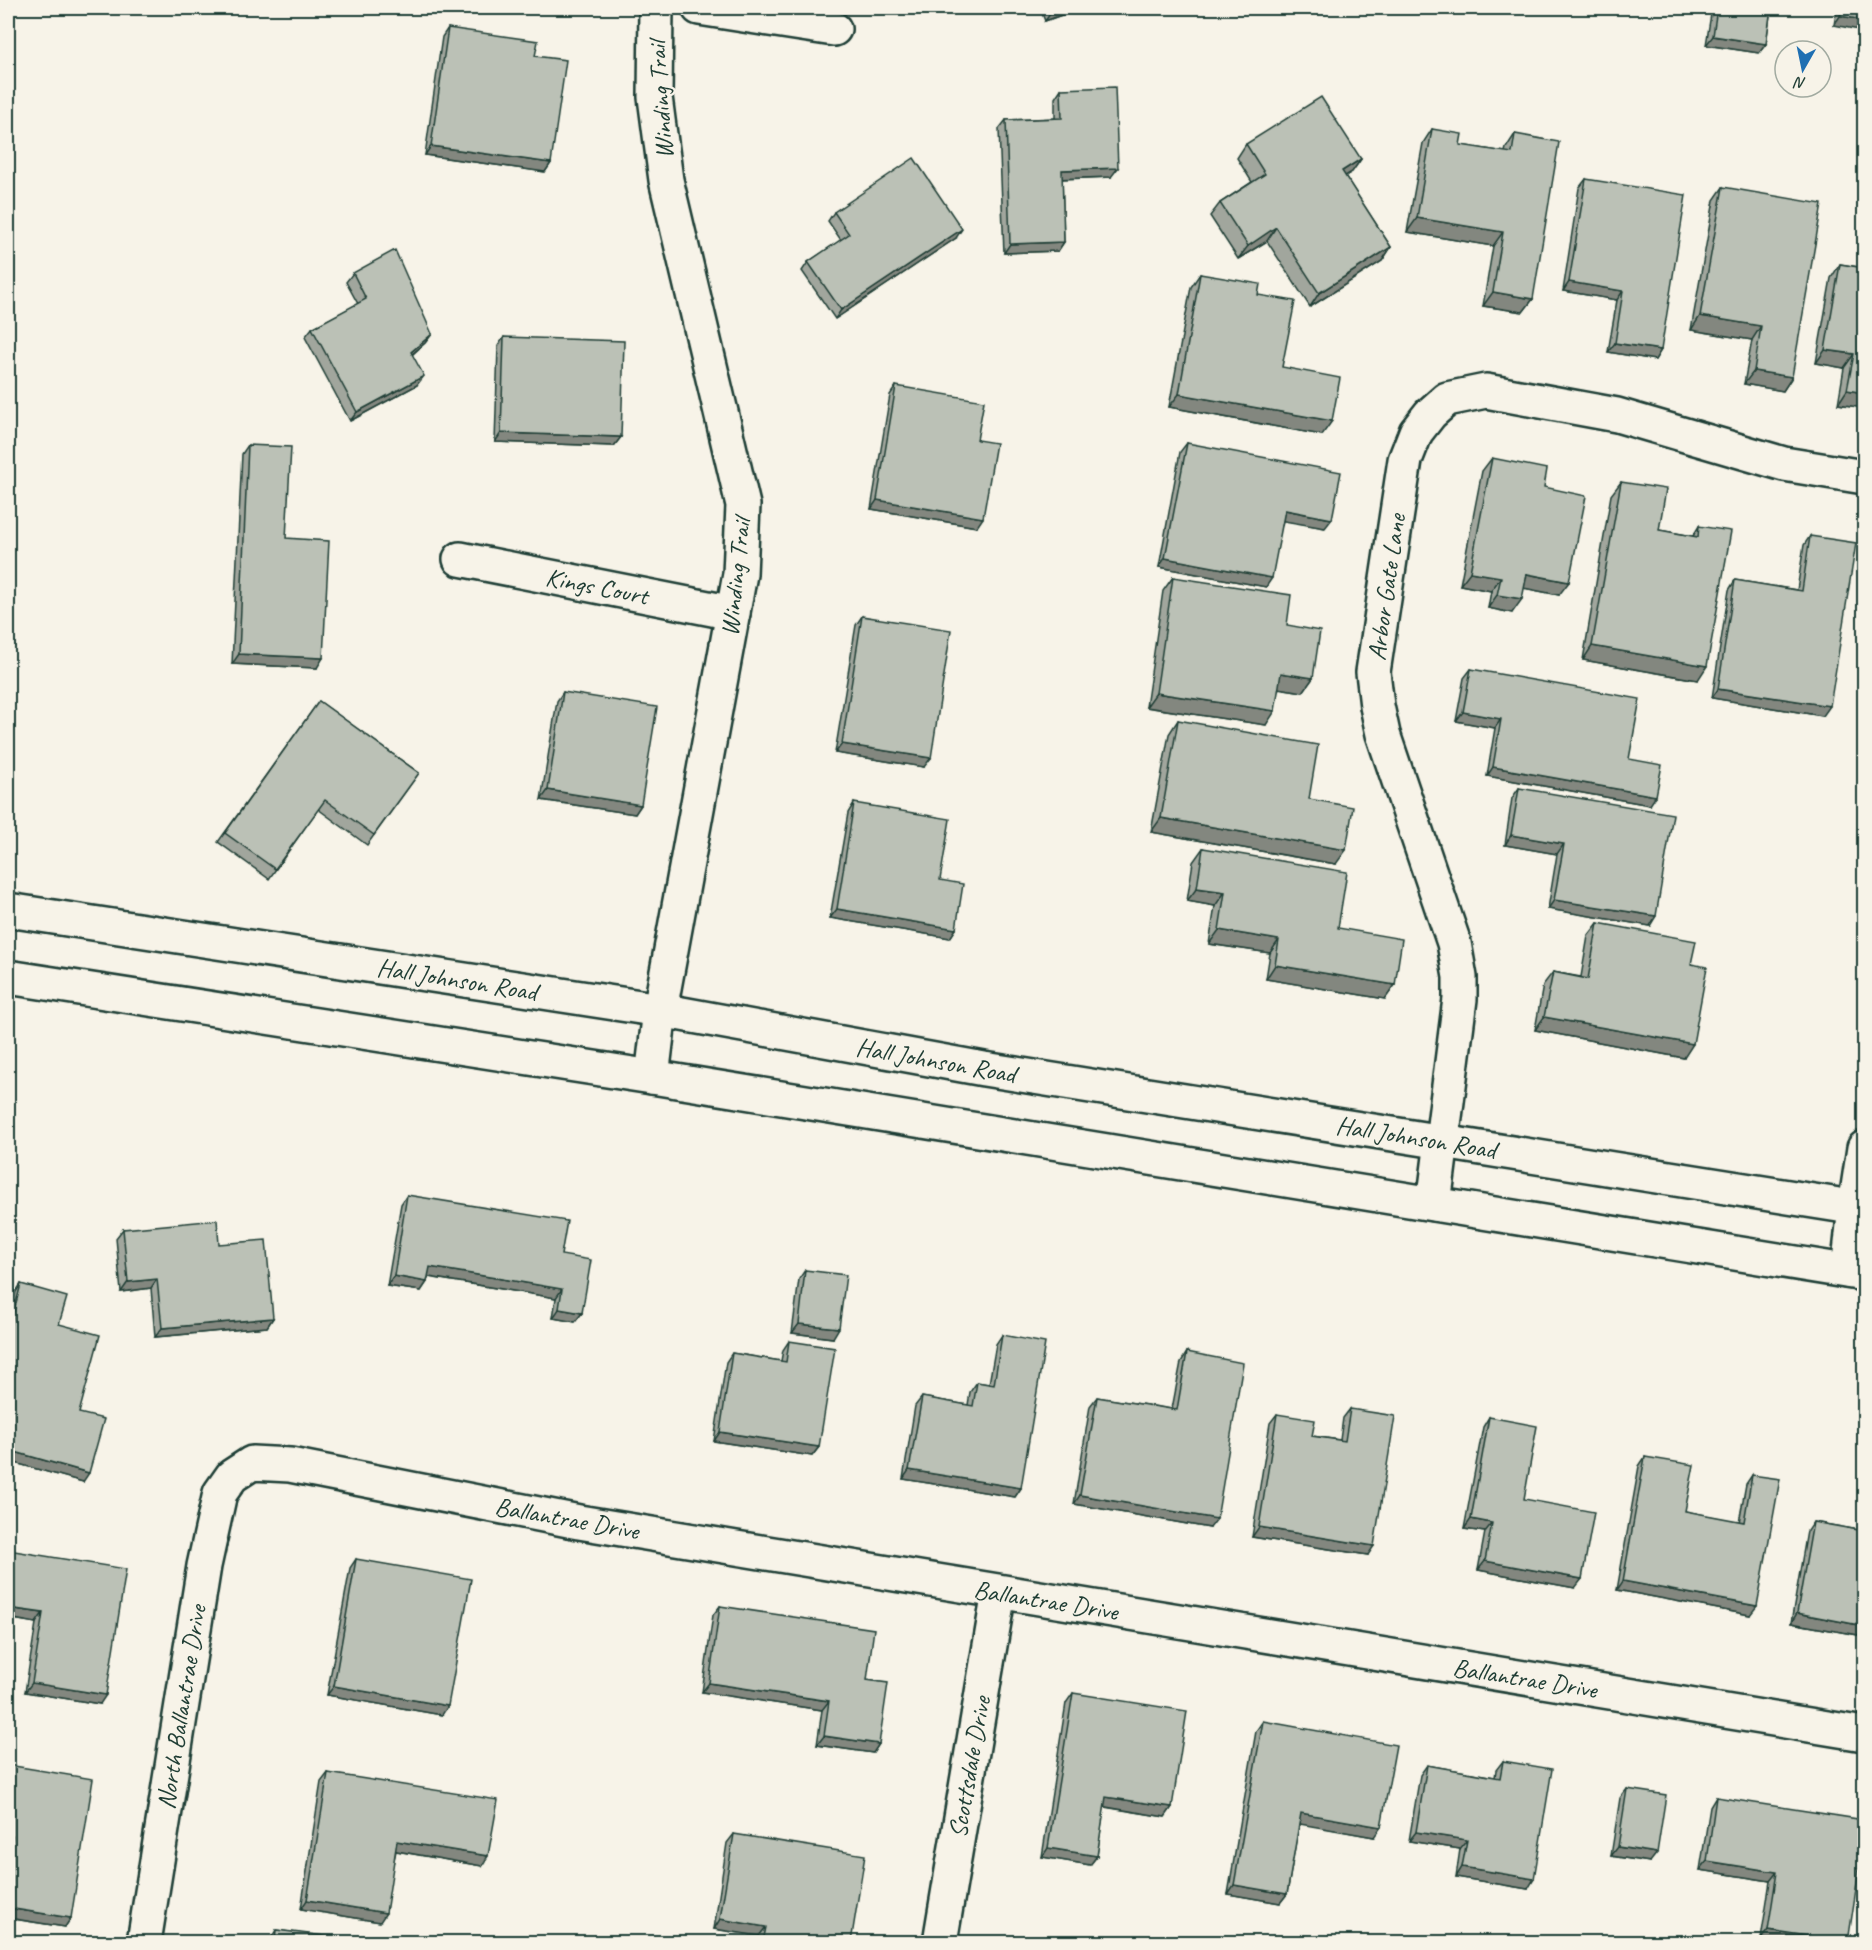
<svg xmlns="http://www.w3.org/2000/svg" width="1872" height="1950" font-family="Caveat,sans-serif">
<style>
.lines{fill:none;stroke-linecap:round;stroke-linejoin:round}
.street-casing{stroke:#1f3d34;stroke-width:38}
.secondary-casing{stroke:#1f3d34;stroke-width:38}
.street{stroke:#f7f3e8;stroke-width:33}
.secondary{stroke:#f7f3e8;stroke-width:33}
.wall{fill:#a1a69d;stroke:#1f3d34;stroke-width:1.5}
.shaded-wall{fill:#83877f;stroke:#1f3d34;stroke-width:1.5}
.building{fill:#bbc1b6;stroke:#1f3d34;stroke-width:1.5}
.labels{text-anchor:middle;stroke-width:4.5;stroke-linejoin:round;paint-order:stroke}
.street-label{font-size:26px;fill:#1f3d34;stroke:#f7f3e8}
</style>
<rect width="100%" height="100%" fill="#f7f3e8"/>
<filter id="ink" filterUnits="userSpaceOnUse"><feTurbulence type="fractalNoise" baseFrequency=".0167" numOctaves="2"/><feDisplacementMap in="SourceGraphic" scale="12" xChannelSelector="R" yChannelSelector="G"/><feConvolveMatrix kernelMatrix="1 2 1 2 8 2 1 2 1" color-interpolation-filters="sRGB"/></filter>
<g filter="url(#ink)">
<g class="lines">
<!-- street casing -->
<g class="street-casing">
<g id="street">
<polyline points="699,8 834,29"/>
<polyline points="460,559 733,613"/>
<polyline points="652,1077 660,1010 740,574 743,505 666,180 655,97 656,8"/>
<polyline points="1434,1204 1460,999 1460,977 1454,943 1383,734 1377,706 1373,672 1405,460 1416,432 1430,414 1447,399 1486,391 1617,415 1784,464 1864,477"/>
<polyline points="1848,1271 1855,1207 1864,1148"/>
<polyline points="144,1942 204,1566 220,1493 232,1476 252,1463 290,1465 579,1522 1864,1734"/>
<polyline points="940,1942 999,1592"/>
</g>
</g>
<!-- secondary casing -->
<g class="secondary-casing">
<g id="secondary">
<polyline points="8,910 660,1010 984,1069 1864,1209"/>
<polyline points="8,977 652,1077 1864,1274"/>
</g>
</g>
<!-- street -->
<use href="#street" class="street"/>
<!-- secondary -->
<use href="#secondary" class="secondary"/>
</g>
<!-- wall -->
<g class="wall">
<polygon points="1040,8 1081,8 1045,21"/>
<polygon points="1712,8 1771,8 1766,44 1759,53 1706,45"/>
<polygon points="1837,8 1864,8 1834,25"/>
<polygon points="448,28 535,56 551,163 545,172 425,155 442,37"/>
<polygon points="1061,89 1111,177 1062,179 1064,242 1058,251 1004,253 999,129 1006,120 1055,118 1055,98"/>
<polygon points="1432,129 1460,145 1505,152 1506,148 1515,134 1533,299 1523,312 1483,306 1493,246 1407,232 1423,143"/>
<polygon points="1246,144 1361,159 1352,172 1345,176 1391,247 1382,261 1310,307 1267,241 1238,259 1210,216 1220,203 1252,182 1237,158"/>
<polygon points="1586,179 1661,350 1655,360 1608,352 1617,300 1563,291 1579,188"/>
<polygon points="1723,187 1792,377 1783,391 1744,384 1752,340 1691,330 1714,200"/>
<polygon points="834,212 956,238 835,319 802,271 808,262 841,240 828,221"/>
<polygon points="1840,264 1864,268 1864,408 1838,404 1844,368 1816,363 1831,278"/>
<polygon points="353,273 432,334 425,343 412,355 417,385 350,421 305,337 312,328 358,304 346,282"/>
<polygon points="1200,274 1258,295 1282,367 1322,435 1169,407 1191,287"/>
<polygon points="504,337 621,437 614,446 495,442 498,346"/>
<polygon points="896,386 977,440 977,527 871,509 890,395"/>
<polygon points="1187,443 1325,528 1283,520 1266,587 1159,567 1180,452"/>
<polygon points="248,445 286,538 317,668 232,664 242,454"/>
<polygon points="1492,458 1544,487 1559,595 1524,588 1512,613 1488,608 1491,591 1460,585 1482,471"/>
<polygon points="1621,482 1659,530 1693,536 1699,526 1698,680 1583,660 1611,495"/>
<polygon points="1810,536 1823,716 1712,698 1729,590 1735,580 1797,590 1804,545"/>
<polygon points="1173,577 1287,625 1313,678 1303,692 1279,688 1266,725 1146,707 1163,591"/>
<polygon points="862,616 924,767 835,753 856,625"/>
<polygon points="1471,669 1629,759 1650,805 1487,776 1495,728 1456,721 1464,678"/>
<polygon points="563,692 641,805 635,814 541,800 557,701"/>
<polygon points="319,701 419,773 367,845 318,809 269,879 218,842"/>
<polygon points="1178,720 1309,799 1336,864 1151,832 1169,734"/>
<polygon points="1519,788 1650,926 1548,909 1557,854 1505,845 1512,798"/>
<polygon points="854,803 940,880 956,929 950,938 830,918 848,813"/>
<polygon points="1203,848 1338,928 1395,985 1385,999 1266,979 1270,953 1209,944 1215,906 1187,901 1193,862"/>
<polygon points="1598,923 1691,964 1684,1058 1535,1030 1543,985 1553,972 1581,977 1588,936"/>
<polygon points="407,1195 561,1255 582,1313 575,1322 553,1318 556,1298 428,1277 427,1282 421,1291 387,1286 401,1204"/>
<polygon points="123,1229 219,1244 273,1318 267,1327 155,1337 151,1288 121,1292 116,1238"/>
<polygon points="805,1270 833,1338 792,1333 799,1279"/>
<polygon points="21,1284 59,1324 79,1413 83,1482 8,1461 8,1319 15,1293"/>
<polygon points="1002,1335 1021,1488 1015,1497 903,1479 915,1406 922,1397 968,1405 970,1392 977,1382 989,1384 996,1344"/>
<polygon points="789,1341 819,1447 812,1456 714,1441 726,1362 732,1353 781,1361 783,1350"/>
<polygon points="1187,1352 1210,1528 1074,1504 1090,1406 1097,1397 1172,1409 1181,1362"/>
<polygon points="1350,1409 1368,1555 1252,1537 1270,1423 1277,1414 1312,1436 1340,1440 1343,1418"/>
<polygon points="1489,1417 1524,1499 1575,1588 1478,1570 1485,1532 1464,1529 1483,1427"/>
<polygon points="1645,1457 1685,1511 1739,1522 1746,1484 1752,1475 1750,1615 1617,1590 1639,1466"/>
<polygon points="1813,1522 1864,1531 1864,1636 1791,1623 1807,1531"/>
<polygon points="8,1550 100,1704 25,1692 36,1623 8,1618"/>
<polygon points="356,1559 442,1715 327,1695 350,1568"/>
<polygon points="720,1606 867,1680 879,1744 873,1753 817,1745 822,1710 702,1692 713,1615"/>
<polygon points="1073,1693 1172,1807 1165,1817 1104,1807 1097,1856 1090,1865 1042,1857 1066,1703"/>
<polygon points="1263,1721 1374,1837 1299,1823 1287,1894 1280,1903 1228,1894 1256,1731"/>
<polygon points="1503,1761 1528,1889 1456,1877 1460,1849 1409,1841 1420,1775 1427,1765 1495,1777 1496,1770"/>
<polygon points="8,1765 71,1918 65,1927 8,1918"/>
<polygon points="328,1773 482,1866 396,1851 380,1922 301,1909 321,1782"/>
<polygon points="1627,1789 1650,1862 1611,1856 1620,1798"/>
<polygon points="1716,1797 1848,1942 1782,1942 1761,1939 1770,1881 1700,1870 1710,1807"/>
<polygon points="734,1834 851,1942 758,1942 759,1936 714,1929 727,1843"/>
<polygon points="276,1930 357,1942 269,1942 270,1940"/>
</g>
<!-- shaded-wall -->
<g class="shaded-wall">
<polygon points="1063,8 1081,8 1045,21 1052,11"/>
<polygon points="1840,16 1864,20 1864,31 1834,25"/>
<polygon points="1713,36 1766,44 1759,53 1706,45"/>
<polygon points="431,146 551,163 545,172 425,155"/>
<polygon points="1361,159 1352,172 1332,184 1342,171"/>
<polygon points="1118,168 1111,177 1055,179 1062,170"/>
<polygon points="1417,218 1503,232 1493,246 1407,232"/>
<polygon points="1276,227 1267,241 1238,259 1248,246"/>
<polygon points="962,229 956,238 835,319 841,310"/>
<polygon points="1064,242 1058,251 1004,253 1010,244"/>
<polygon points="1391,247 1382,261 1310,307 1319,293"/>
<polygon points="1569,282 1623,291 1617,300 1563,291"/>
<polygon points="1493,292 1533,299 1523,312 1483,306"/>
<polygon points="1700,316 1761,326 1752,340 1691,330"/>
<polygon points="432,334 425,343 404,361 411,352"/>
<polygon points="1615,343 1661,350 1655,360 1608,352"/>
<polygon points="1825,350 1854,354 1844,368 1816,363"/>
<polygon points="1754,371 1792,377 1783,391 1744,384"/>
<polygon points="424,376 417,385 350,421 357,412"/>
<polygon points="1847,390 1864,393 1864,408 1838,404"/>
<polygon points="1179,394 1332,421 1322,435 1169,407"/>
<polygon points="501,433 621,437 614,446 495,442"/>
<polygon points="877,500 983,518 977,527 871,509"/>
<polygon points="1285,510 1332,519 1325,528 1278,520"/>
<polygon points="1165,558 1272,578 1266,587 1159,567"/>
<polygon points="1470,572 1501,577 1491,591 1460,585"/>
<polygon points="1527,574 1569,582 1559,595 1518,587"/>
<polygon points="1497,595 1522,599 1512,613 1488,608"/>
<polygon points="1592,646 1707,666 1698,680 1583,660"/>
<polygon points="239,654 323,658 317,668 232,664"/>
<polygon points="1281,673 1313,678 1303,692 1271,687"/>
<polygon points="1718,689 1830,706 1823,716 1712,698"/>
<polygon points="1156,693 1275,711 1266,725 1146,707"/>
<polygon points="1463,712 1501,719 1495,728 1456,721"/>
<polygon points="842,744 931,758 924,767 835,753"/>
<polygon points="1493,767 1656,796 1650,805 1487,776"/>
<polygon points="548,790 641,805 635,814 541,800"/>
<polygon points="1161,818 1346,850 1336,864 1151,832"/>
<polygon points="1511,835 1564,844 1557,854 1505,845"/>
<polygon points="1197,888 1225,892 1215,906 1187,901"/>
<polygon points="1554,900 1656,916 1650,926 1548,909"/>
<polygon points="837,909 956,929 950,938 830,918"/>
<polygon points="1219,930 1279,940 1270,953 1209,944"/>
<polygon points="1275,965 1395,985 1385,999 1266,979"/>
<polygon points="1544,1017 1693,1044 1684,1058 1535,1030"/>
<polygon points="430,1267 562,1289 556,1298 423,1276"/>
<polygon points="394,1276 427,1282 421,1291 387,1286"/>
<polygon points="157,1279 151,1288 121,1292 128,1282"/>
<polygon points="559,1309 582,1313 575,1322 553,1318"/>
<polygon points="273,1318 267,1327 155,1337 162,1328"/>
<polygon points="799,1324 839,1328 833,1338 792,1333"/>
<polygon points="720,1432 819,1447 812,1456 714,1441"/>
<polygon points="8,1450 89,1473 83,1482 8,1461"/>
<polygon points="909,1470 1021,1488 1015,1497 903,1479"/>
<polygon points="1080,1495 1217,1519 1210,1528 1074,1504"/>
<polygon points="1471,1519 1492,1523 1485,1532 1464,1529"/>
<polygon points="1259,1527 1374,1546 1368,1555 1252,1537"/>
<polygon points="1485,1561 1582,1579 1575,1588 1478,1570"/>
<polygon points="1623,1581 1757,1606 1750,1615 1617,1590"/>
<polygon points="8,1608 43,1613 36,1623 8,1618"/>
<polygon points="1797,1613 1864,1626 1864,1636 1791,1623"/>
<polygon points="32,1683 106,1695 100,1704 25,1692"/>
<polygon points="709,1683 829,1701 822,1710 702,1692"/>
<polygon points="334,1686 448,1706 442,1715 327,1695"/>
<polygon points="824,1736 879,1744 873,1753 817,1745"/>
<polygon points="1106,1797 1172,1807 1165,1817 1100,1806"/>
<polygon points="1301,1813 1381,1827 1374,1837 1294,1823"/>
<polygon points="1416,1832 1467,1840 1460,1849 1409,1841"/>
<polygon points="8,1835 12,1836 8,1842"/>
<polygon points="397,1841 488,1856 482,1866 391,1850"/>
<polygon points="1618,1847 1657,1853 1650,1862 1611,1856"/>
<polygon points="1048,1848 1097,1856 1090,1865 1042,1857"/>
<polygon points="1707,1861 1777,1872 1770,1881 1700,1870"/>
<polygon points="1462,1867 1534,1879 1528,1889 1456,1877"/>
<polygon points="1234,1885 1287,1894 1280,1903 1228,1894"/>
<polygon points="307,1900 386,1913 380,1922 301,1909"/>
<polygon points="8,1908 71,1918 65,1927 8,1918"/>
<polygon points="720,1919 766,1927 759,1936 714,1929"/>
<polygon points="1768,1930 1848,1942 1782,1942 1761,1939"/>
</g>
<!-- building -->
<g class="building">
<polygon points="1050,8 1063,8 1052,11"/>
<polygon points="1717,8 1771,8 1766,44 1713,36"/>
<polygon points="1842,8 1864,8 1864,20 1840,16"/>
<polygon points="448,28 538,41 535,56 566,60 551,163 431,146"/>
<polygon points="1115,87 1118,168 1062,170 1064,242 1010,244 1006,120 1062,118 1061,89"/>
<polygon points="1321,97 1361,159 1342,171 1391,247 1319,293 1276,227 1248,246 1220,203 1265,174 1246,144"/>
<polygon points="1432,129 1462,134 1460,145 1512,153 1515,134 1559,142 1533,299 1493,292 1503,232 1417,218"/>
<polygon points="914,158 962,229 841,310 808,262 849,234 834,212"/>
<polygon points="1586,179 1686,195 1661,350 1615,343 1623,291 1569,282"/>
<polygon points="1723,187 1822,204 1792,377 1754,371 1761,326 1700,316"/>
<polygon points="395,250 432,334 411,352 424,376 357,412 312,328 366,299 353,273"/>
<polygon points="1840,264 1864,268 1864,393 1847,390 1854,354 1825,350"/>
<polygon points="1200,274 1260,284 1258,295 1295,301 1282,367 1340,378 1332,421 1179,394"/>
<polygon points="504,337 624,341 621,437 501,433"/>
<polygon points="896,386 984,401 977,440 996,443 983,518 877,500"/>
<polygon points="1187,443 1341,472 1332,519 1285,510 1272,578 1165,558"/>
<polygon points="248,445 291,447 286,538 329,541 323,658 239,654"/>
<polygon points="1492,458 1547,469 1544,487 1586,496 1569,582 1527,574 1522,599 1497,595 1501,577 1470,572"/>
<polygon points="1621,482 1666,489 1659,530 1698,537 1699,526 1731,531 1707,666 1592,646"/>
<polygon points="1810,536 1856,543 1830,706 1718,689 1735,580 1802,591"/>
<polygon points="1173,577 1291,595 1287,625 1320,631 1313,678 1281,673 1275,711 1156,693"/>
<polygon points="862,616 951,630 931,758 842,744"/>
<polygon points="1471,669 1640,699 1629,759 1662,765 1656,796 1493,767 1501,719 1463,712"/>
<polygon points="563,692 657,707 641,805 548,790"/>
<polygon points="319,701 419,773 374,835 325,800 275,869 225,833"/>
<polygon points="1178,720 1318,745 1309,799 1353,807 1346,850 1161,818"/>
<polygon points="1519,788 1673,814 1656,916 1554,900 1564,844 1511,835"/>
<polygon points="854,803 950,819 940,880 963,884 956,929 837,909"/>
<polygon points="1203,848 1347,872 1338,928 1402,939 1395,985 1275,965 1279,940 1219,930 1225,892 1197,888"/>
<polygon points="1598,923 1696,941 1691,964 1707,967 1693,1044 1544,1017 1553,972 1588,979"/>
<polygon points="407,1195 567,1221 561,1255 591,1260 582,1313 559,1309 562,1289 430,1267 427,1282 394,1276"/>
<polygon points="217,1220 219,1244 266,1240 273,1318 162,1328 157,1279 128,1282 123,1229"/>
<polygon points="805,1270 846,1275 839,1328 799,1324"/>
<polygon points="21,1284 67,1297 59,1324 100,1335 79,1413 104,1419 89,1473 8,1450 8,1333"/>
<polygon points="1002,1335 1045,1343 1021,1488 909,1470 922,1397 973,1406 977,1382 994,1385"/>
<polygon points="789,1341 835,1348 819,1447 720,1432 732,1353 786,1362"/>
<polygon points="1187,1352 1243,1363 1217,1519 1080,1495 1097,1397 1177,1410"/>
<polygon points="1350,1409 1395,1416 1374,1546 1259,1527 1277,1414 1315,1420 1312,1436 1345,1441"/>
<polygon points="1489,1417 1537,1426 1524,1499 1594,1512 1582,1579 1485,1561 1492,1523 1471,1519"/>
<polygon points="1645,1457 1694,1465 1685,1511 1744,1522 1752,1475 1780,1479 1757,1606 1623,1581"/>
<polygon points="1813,1522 1864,1531 1864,1626 1797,1613"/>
<polygon points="8,1550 126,1569 106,1695 32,1683 43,1613 8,1608"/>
<polygon points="356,1559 471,1579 448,1706 334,1686"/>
<polygon points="720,1606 874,1629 867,1680 888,1683 879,1744 824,1736 829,1701 709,1683"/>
<polygon points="1073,1693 1187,1711 1172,1807 1106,1797 1097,1856 1048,1848"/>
<polygon points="1263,1721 1396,1745 1381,1827 1301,1813 1287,1894 1234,1885"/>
<polygon points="1503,1761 1552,1769 1534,1879 1462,1867 1467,1840 1416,1832 1427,1765 1500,1778"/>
<polygon points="8,1765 93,1779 71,1918 8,1908 8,1865 12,1836 8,1835"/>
<polygon points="328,1773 498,1800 488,1856 397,1841 386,1913 307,1900"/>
<polygon points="1627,1789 1666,1795 1657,1853 1618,1847"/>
<polygon points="1716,1797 1864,1820 1864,1836 1848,1942 1768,1930 1777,1872 1707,1861"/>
<polygon points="734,1834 865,1855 851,1942 763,1942 766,1927 720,1919"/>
<polygon points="276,1930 357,1940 357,1942 275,1942"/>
</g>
</g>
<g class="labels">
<!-- street labels -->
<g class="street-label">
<text transform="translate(660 100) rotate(-94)" y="9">Winding Trail</text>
<text transform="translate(735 577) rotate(-84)" y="9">Winding Trail</text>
<text transform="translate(597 586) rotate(11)" y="9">Kings Court</text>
<text transform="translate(1386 587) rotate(-82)" y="9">Arbor Gate Lane</text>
<text transform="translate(457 979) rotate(9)" y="9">Hall Johnson Road</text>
<text transform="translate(936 1060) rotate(10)" y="9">Hall Johnson Road</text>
<text transform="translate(1416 1137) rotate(9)" y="9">Hall Johnson Road</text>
<text transform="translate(567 1518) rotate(10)" y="9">Ballantrae Drive</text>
<text transform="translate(1046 1600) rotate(9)" y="9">Ballantrae Drive</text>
<text transform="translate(1525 1678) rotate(9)" y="9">Ballantrae Drive</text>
<text transform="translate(181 1707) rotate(-81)" y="9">North Ballantrae Drive</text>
<text transform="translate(969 1767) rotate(-80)" y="9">Scottsdale Drive</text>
</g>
</g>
<!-- margin -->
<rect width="1872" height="1950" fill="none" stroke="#f7f3e8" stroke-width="30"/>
<rect x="15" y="15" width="1842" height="1920" fill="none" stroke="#1f3d34" stroke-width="2" filter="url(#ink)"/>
<!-- north arrow -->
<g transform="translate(1803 69) rotate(189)"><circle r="28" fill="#f7f3e8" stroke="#a1aaa0" stroke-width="1.5"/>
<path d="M0-4.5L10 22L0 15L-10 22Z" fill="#1f6fb2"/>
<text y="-9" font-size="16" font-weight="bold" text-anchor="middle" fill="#1f3d34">N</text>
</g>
</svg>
